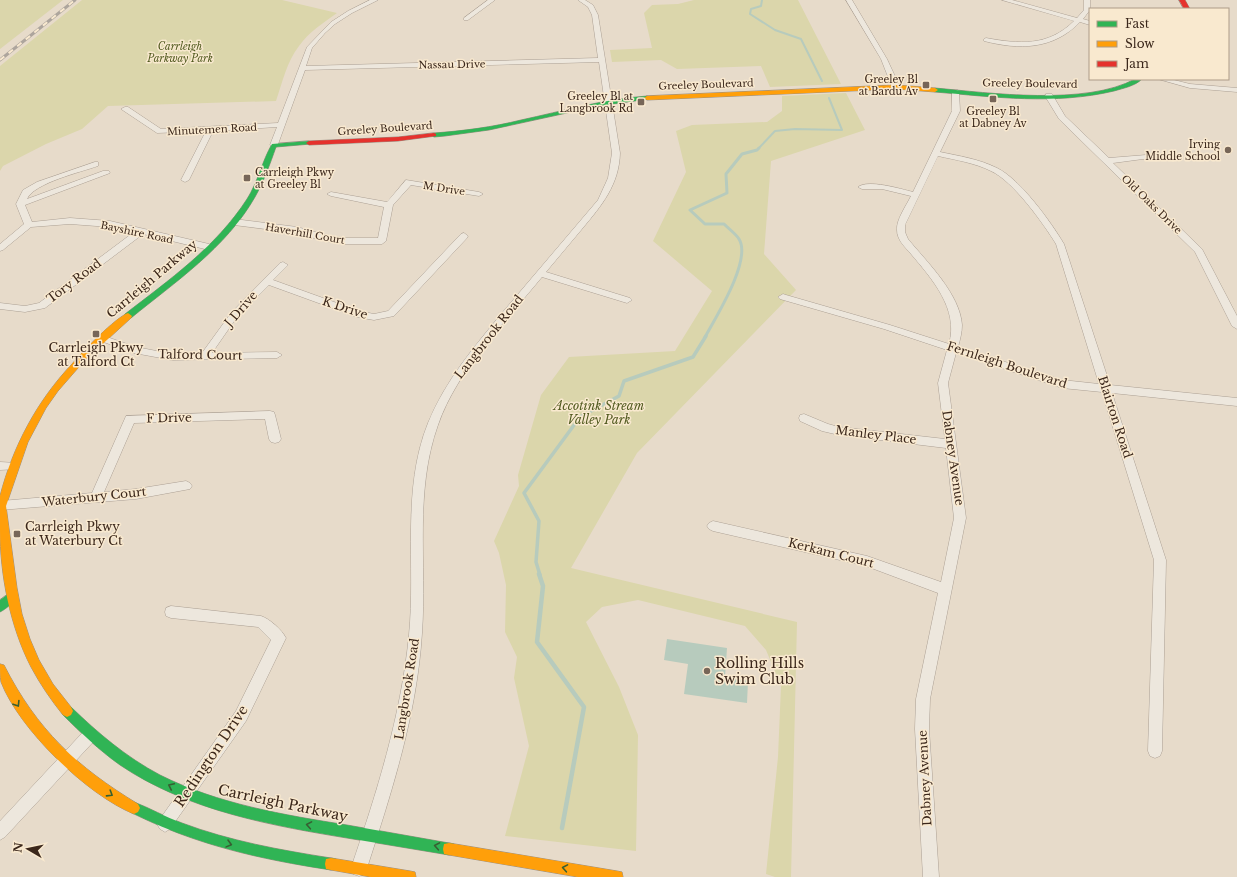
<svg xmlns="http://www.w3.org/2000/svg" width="1237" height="877" font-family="'Libre Baskerville',serif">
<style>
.green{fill:#dbd6ab}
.water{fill:#b7cbbd}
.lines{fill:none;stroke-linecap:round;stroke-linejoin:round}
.stream-far3{stroke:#b7cbbd;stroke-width:2}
.stream-far2{stroke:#b7cbbd;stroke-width:3}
.stream-far1{stroke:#b7cbbd;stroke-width:3.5}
.stream{stroke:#b7cbbd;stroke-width:4.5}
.street-casing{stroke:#aca094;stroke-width:1}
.fast-casing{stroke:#9b9084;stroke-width:1}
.slow-casing{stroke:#9b9084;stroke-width:1}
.jam-casing{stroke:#9b9084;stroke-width:1}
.street{fill:#ede7dd;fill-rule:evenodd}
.fast{fill:#30b455;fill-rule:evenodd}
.slow{fill:#ff9f0a;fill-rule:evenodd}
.jam{fill:#e5322d;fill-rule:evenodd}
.rail-casing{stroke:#ada59d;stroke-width:3}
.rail{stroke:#f9e9cf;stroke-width:2;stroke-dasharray:5.5;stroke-linecap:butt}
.oneway{stroke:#375f32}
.poi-dot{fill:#776658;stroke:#f9e9cf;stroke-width:1.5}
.labels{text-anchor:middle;stroke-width:3;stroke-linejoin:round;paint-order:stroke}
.far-park-label{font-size:10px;font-style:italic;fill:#515a1f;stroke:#f9e9cf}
.far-street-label{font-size:10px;fill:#3b271b;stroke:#f9e9cf}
.far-poi-label{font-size:10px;fill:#3b271b;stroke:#f9e9cf;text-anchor:end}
.street-label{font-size:12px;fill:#3b271b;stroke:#f9e9cf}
.poi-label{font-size:12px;fill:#3b271b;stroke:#f9e9cf}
.park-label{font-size:12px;font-style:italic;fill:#515a1f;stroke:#f9e9cf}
.near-poi-label{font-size:14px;fill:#3b271b;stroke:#f9e9cf;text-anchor:start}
.near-street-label{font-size:14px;fill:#3b271b;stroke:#f9e9cf}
</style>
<rect width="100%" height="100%" fill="#e7dbca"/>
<!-- green -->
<g class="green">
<polygon points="0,0 63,0 0,49"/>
<path d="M82 0H282L337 13C323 23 309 32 299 46 287 61 282 83 276 101L108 106 82 129 46 144 3 166 0 171V66Z"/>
<polygon points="694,0 798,0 841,84 770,87 761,66 677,69 661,60 612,62 610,50 652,48 644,13 652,5 678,4"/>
<polygon points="846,93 865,130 771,161 764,254 796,290 637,453 571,568 797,622 791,877 775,877 766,874 778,757 781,686 766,650 745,626 638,600 602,607 586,622 619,687 638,735 636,851 505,836 529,746 514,678 517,657 505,632 506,585 499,553 494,541 519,486 518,475 541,395 569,357 675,351 712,291 653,241 686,172 676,131 692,125 767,122 782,111 782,96"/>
</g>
<!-- water -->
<polygon class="water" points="667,639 727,648 725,677 748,681 747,703 684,694 688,664 664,660"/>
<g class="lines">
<!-- stream-far3 -->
<g class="stream-far3">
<polyline points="762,0 761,6 751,9 750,14 775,30 801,39 822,81"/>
<polyline points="758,149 775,131 795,129 842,130 829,98"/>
</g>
<!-- stream-far2 -->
<path class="stream-far2" d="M705 337C716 317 752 260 739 239 736 234 729 229 724 224H705L690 210 727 193 726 174 742 154 757 150 759 148"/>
<!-- stream-far1 -->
<polyline class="stream-far1" points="540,575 536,562 539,521 524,493 580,417 619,396 624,381 693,357 706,336"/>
<!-- stream -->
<polyline class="stream" points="539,574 543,586 537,642 584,707 562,828"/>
<!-- street casing -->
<g class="street-casing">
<g id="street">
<path d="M370 0H378L352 13 335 24 325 33 312 48 306 66 598 58 592 15 588 7 578 0H585L593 5 598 15 620 153C619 185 602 205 582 229 570 243 558 258 546 272L630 298 632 300 627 303 542 277C506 321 457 370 438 425 414 492 427 563 422 633 417 714 392 791 367 868L365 874 359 876 353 874 351 868C377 792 401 716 409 635 416 565 401 490 428 423 445 381 474 347 502 313 534 275 566 238 598 200L608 178 612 153 599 62 305 70 277 147H274L270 145 277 127 213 131 189 180 185 182 181 180 206 131 157 133 121 109 125 107H128L161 129 278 123 307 47 331 22 348 11Z"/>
<polygon points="488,0 495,0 468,20 464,20 464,18"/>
<polygon points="846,0 852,0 887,59 900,87 899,89 896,89 892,87 881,59"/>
<path d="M1002 0H1012L1077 18 1084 10V0H1090V10L1083 19 1090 21V25L1080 22C1053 50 1019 50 984 41V39L986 38C1019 44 1048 47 1074 21Z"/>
<polygon points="1158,79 1170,79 1190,84 1237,88 1237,92 1190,88"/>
<path d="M952 90H958L959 92 960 111 940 152C959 156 979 159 997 168 1020 179 1051 222 1064 244L1110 385 1237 398V406L1112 393 1166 560 1162 751 1160 756 1155 758 1150 756 1148 751 1154 560 1102 392 1062 388 956 353 948 383 966 518 930 699 929 729 939 877H923L915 729 916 699 938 593 866 566 713 531 709 529 707 526 709 523 713 521 867 556 941 582 954 518 946 448 839 435 822 431 800 421 799 418 800 415 804 414 828 424 839 427 945 439 938 383 947 350 884 329 780 299 778 297 783 294 786 295 890 325 949 344C959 309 932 279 911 254 905 247 897 240 897 230 896 220 906 206 911 196L882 189H862L858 187C868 179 901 189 913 192L952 111ZM938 156C956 160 975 163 991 171 1013 181 1043 223 1056 244L1099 384 1062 380 958 347C960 340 962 332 962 325 960 294 927 262 908 239L905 232V225Z"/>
<polygon points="1046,94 1052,94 1065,116 1109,158 1146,155 1146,159 1143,159 1113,163 1202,249 1237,316 1237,329 1232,326 1195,252 1059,119 1045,96"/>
<path d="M95 162H98V166C81 172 34 183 27 199L103 171H109L110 173 25 205 32 222 70 218 110 221 209 244 213 247 209 250 143 234 45 308 25 312 0 309V303L25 306 39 303 134 232 110 227 70 224 31 227 3 250 0 251V244L24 224 16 204 23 190 37 182Z"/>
<polygon points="406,180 479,192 483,194 479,196 411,185 393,205 386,241 382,244 345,244 325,241 296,233 234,225 230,222 234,219 297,227 326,235 345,238 378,238 384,207 331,196 327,194 331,192 387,202"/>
<polygon points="464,233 468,236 467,238 394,316 374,320 357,317 269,285 237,317 212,353 277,352 282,355 277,358 172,360 134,353 98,340 96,338 101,335 136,347 172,354 202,353 231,313 280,263 283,262 288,265 273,280 359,311 374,314 388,311 461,234"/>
<polygon points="270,411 274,412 275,415 281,439 279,442 275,443 271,442 269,439 265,419 134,423 104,492 136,489 186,481 190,483 192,486 190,489 136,499 0,510 1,501 92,493 126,416"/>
<polygon points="0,462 17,463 19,466 17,469 0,470"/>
<path d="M171 606 261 616C270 619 282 630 286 638L246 721 170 829 165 832 160 829 157 824 160 819 236 711 271 640 258 627 171 618 166 616 165 612 166 608Z"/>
<polygon points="90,728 95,730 97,735 95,740 5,837 0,840 0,821 85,730"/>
</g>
</g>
<!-- fast casing -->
<g class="fast-casing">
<g id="fast">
<path d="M1135 79H1142C1135 86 1124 88 1114 91 1055 105 994 97 935 92L932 90 935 88C990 93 1086 106 1135 79Z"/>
<path d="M647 96 650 98 649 99 599 106 489 130 445 136 434 137 431 135 434 133C463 131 493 127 521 120 563 111 604 99 647 96Z"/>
<path d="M309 141 312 143 311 144 276 147C270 164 264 181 255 197 226 248 175 282 131 318H125L124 316 125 314C169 280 216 247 247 199 258 182 262 161 272 144Z"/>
<path d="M11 592 15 594 16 597C13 603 6 609 0 612V600Z"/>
<path d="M67 705 71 707C98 733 126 757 160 775 218 804 284 815 347 825 381 831 415 837 449 843L454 844 455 849 454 854 449 855C417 850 385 844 353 839 273 826 188 811 120 765 99 750 81 733 63 715L61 711 63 707Z"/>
<path d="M134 802C150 808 165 817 182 823 230 841 280 850 331 858L336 859 337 864 336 869 331 870C259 859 196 845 130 812L128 808 130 804Z"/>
</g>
</g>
<!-- slow casing -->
<g class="slow-casing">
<g id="slow">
<polygon points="896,85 935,88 938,90 935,92 896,89 647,100 644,98 647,96"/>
<path d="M128 313 132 316 131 318 85 360 58 391 46 408 28 442 6 506 17 588 22 614 30 639 39 660 53 684 71 707 73 711 71 715 67 717 63 715C51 700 40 684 31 667 10 626 0 575 0 529 0 519 0 506 0 496 13 446 37 401 72 364 81 353 116 317 128 313Z"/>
<path d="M0 664 4 665C37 730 77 767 138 804L140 808 138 812 134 814C87 795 19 729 1 682 0 677 0 669 0 664Z"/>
<polygon points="449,843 617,871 622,872 623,877 578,877 449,855 444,854 443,849 444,844"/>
<polygon points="331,858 410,871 415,872 416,877 371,877 331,870 326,869 325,864 326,859"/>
</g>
</g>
<!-- jam casing -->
<g class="jam-casing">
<g id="jam">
<polygon points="1179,0 1185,0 1190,9 1184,9"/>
<polygon points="434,133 436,134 436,136 398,141 309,145 306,143 309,141 398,137"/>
</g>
</g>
<!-- street -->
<use href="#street" class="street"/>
<!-- fast -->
<use href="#fast" class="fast"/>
<!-- slow -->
<use href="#slow" class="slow"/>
<!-- jam -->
<use href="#jam" class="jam"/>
<!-- rail casing -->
<g class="rail-casing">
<polyline id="rail" points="0,60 75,0"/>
</g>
<!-- rail -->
<use href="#rail" class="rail"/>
</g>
<!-- one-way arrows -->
<defs><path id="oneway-chevron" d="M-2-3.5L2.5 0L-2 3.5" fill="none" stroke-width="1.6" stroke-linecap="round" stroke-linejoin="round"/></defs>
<g class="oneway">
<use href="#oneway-chevron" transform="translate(17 704) rotate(58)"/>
<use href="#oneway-chevron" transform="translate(171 786) rotate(-155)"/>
<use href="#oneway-chevron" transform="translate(110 794) rotate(32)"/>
<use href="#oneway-chevron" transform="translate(309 825) rotate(-170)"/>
<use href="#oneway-chevron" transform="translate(229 844) rotate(15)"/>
<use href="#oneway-chevron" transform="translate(437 846) rotate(-170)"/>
<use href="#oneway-chevron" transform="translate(565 868) rotate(-170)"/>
</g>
<!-- markers -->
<g class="poi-dot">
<rect x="922" y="81" width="8" height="8" rx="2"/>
<rect x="989" y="95" width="8" height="8" rx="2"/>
<rect x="637" y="98" width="8" height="8" rx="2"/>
<circle cx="1228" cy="150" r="4"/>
<rect x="243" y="174" width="8" height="8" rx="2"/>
<rect x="92" y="330" width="8" height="8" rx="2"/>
<rect x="13" y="530" width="8" height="8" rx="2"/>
<circle cx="707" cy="671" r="4"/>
</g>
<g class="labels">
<!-- far-park labels -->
<g class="far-park-label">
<text x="180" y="50">Carrleigh<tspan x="180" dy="12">Parkway Park</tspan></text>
</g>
<!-- far-street labels -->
<g class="far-street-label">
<text transform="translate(452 64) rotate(-1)" y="4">Nassau Drive</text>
<text transform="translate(1030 83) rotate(1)" y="4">Greeley Boulevard</text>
<text transform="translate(706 84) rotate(-2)" y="4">Greeley Boulevard</text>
<text transform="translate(385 128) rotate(-4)" y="4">Greeley Boulevard</text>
<text transform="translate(212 129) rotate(-3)" y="4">Minutemen Road</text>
<text transform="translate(444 188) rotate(9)" y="4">M Drive</text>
<text transform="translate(1152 204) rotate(44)" y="4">Old Oaks Drive</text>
<text transform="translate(137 232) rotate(12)" y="4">Bayshire Road</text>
<text transform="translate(305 233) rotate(10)" y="4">Haverhill Court</text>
</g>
<!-- far-poi labels -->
<g class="far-poi-label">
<text x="918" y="83">Greeley Bl<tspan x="918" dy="12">at Bardu Av</tspan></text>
<text x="633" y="100">Greeley Bl at<tspan x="633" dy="12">Langbrook Rd</tspan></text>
<text x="993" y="115" text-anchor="middle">Greeley Bl<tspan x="993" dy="12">at Dabney Av</tspan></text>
<text x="1220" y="148">Irving<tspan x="1220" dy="12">Middle School</tspan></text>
<text x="255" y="176" text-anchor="start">Carrleigh Pkwy<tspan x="255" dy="12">at Greeley Bl</tspan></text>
</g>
<!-- street labels -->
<g class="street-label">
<text transform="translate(152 279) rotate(-40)" y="4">Carrleigh Parkway</text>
<text transform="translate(74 281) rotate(-37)" y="4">Tory Road</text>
<text transform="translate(345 308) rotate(18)" y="4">K Drive</text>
<text transform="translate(241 309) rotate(-49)" y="4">J Drive</text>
<text transform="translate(489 337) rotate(-52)" y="4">Langbrook Road</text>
<text transform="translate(200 355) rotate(1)" y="4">Talford Court</text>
<text transform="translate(1007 365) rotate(18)" y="4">Fernleigh Boulevard</text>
<text transform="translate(1115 417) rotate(72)" y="4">Blairton Road</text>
<text transform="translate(169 418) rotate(-1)" y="4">F Drive</text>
<text transform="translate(876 435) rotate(7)" y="4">Manley Place</text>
<text transform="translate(953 458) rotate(82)" y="4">Dabney Avenue</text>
<text transform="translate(94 497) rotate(-6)" y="4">Waterbury Court</text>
<text transform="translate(831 553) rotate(14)" y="4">Kerkam Court</text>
<text transform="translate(407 689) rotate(-81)" y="4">Langbrook Road</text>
<text transform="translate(925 778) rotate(-93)" y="4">Dabney Avenue</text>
</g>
<!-- poi labels -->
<g class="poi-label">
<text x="96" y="352">Carrleigh Pkwy<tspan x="96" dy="14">at Talford Ct</tspan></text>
<text x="25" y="531" text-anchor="start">Carrleigh Pkwy<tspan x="25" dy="14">at Waterbury Ct</tspan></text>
</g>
<!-- park labels -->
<g class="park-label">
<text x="599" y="410">Accotink Stream<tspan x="599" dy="14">Valley Park</tspan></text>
</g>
<!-- near-poi labels -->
<g class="near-poi-label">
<text x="715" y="668">Rolling Hills<tspan x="715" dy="16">Swim Club</tspan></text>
</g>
<!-- near-street labels -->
<g class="near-street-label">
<text transform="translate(211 756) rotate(-56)" y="5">Redington Drive</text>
<text transform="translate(283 803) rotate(12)" y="5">Carrleigh Parkway</text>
</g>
</g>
<!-- legend -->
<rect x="1089" y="8" width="140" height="72" fill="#f9e9cf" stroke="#ad9b87"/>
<rect x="1097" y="21" width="20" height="6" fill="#30b455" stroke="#ad9b87"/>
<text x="1125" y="28" font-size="12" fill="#3b271b">Fast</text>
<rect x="1097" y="41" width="20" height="6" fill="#ff9f0a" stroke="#ad9b87"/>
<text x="1125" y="48" font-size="12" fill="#3b271b">Slow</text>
<rect x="1097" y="61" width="20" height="6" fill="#e5322d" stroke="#ad9b87"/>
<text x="1125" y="68" font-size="12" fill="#3b271b">Jam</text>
<!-- north arrow -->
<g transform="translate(28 849) rotate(279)" stroke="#f9e9cf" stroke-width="3" paint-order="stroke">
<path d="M0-3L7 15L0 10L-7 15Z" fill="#3b271b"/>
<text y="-6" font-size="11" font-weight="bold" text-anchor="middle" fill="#3b271b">N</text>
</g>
</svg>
